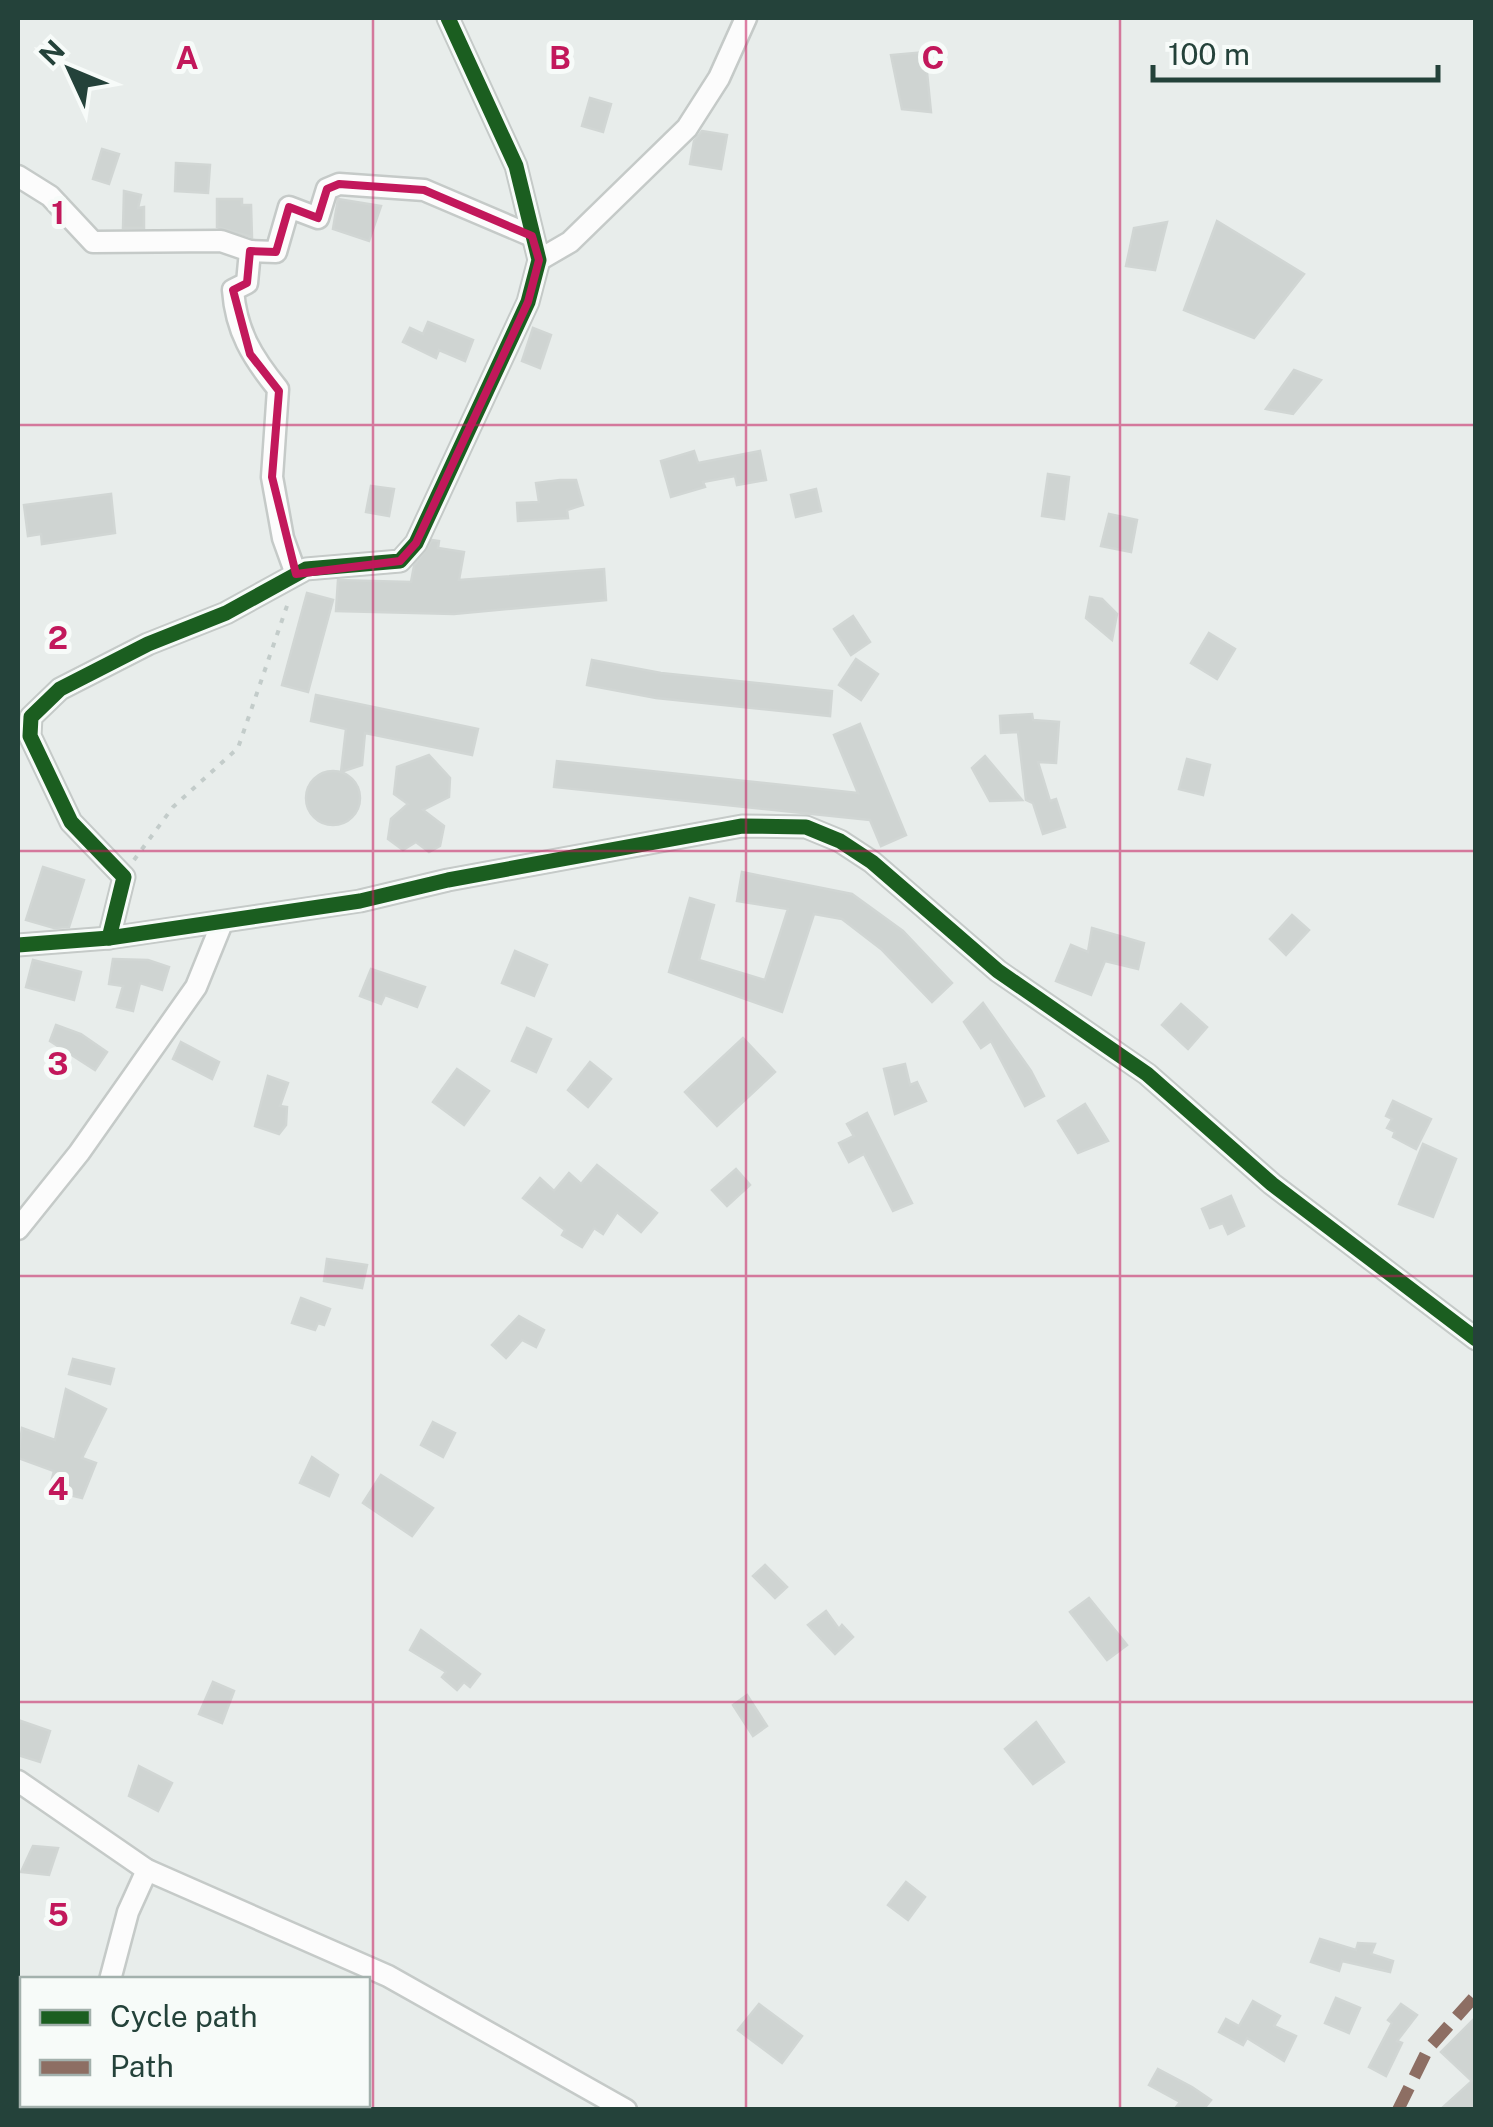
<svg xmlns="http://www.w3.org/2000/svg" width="1493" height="2127" font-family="'Public Sans',sans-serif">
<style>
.building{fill:#cfd4d2;stroke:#d1d6d4;stroke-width:2.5}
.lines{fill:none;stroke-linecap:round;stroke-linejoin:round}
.street-casing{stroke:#c5cac8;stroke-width:25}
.path{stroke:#c3ccca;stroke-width:4;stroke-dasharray:5 8;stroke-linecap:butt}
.street{stroke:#fcfcfc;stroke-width:20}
.quiet{stroke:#8d6e63;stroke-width:12;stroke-dasharray:25 12;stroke-linecap:butt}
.cycleway-casing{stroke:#f7fbf9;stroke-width:21}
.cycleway{stroke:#1b5e20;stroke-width:15}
.marked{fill:none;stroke:#c2185b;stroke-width:8;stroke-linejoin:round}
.grid{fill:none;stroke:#c2185b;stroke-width:2.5;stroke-opacity:0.55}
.grid-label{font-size:32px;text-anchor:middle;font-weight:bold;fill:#c2185b;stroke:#f7fbf9;stroke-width:10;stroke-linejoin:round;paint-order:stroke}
</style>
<rect width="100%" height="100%" fill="#e8edeb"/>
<!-- building -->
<g class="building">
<polygon points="925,52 931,112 902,109 891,55"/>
<polygon points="590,98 611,104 603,132 582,126"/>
<polygon points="702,131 727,135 721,169 690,164 694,141"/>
<polygon points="102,149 119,154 109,184 93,179"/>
<polygon points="176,163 210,165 208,193 175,191"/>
<polygon points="124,191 141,195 138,208 144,207 144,228 123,228"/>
<polygon points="217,199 242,199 242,205 251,205 252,237 217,227"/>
<polygon points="338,199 381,206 369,241 333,229"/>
<polygon points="1217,221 1304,274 1254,338 1184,310"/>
<polygon points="1167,222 1155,270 1126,266 1134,228"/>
<polygon points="428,322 473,340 465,361 439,350 436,358 403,342 410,328 423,334"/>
<polygon points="533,328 551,335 540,368 522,361"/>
<polygon points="1294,370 1321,380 1293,414 1266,409"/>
<polygon points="694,451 698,463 760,451 766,480 737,485 735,476 703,482 705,487 671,497 661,461"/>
<polygon points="1048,474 1069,477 1064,519 1042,516"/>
<polygon points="560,480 576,480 583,505 567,510 568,518 518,521 517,503 539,502 536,483"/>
<polygon points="371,486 394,489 389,516 366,512"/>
<polygon points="816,489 821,511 796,517 791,495"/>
<polygon points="111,494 115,533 42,544 41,534 28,536 24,505"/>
<polygon points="1109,514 1137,520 1131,552 1101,546"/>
<polygon points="432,540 439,541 438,548 464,552 459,580 604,569 606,600 454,614 336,611 338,580 411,582 414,566"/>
<polygon points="307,593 333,600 308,692 282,685"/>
<polygon points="1090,597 1102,599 1117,614 1112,640 1086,618"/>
<polygon points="853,616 870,642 851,655 834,629"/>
<polygon points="1209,633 1235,649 1217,679 1191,663"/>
<polygon points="856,659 878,674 861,700 839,685"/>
<polygon points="592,660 661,673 832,691 830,716 656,698 587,685"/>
<polygon points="316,695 478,729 472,755 365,733 362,765 341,772 346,729 311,721"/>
<polygon points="1032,714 1033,720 1059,722 1056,763 1038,762 1050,801 1056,799 1065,827 1043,834 1033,803 1026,800 1018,732 1001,733 1000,716"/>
<polygon points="860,724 906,835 881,846 870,820 554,787 557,761 858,793 834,735"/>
<polygon points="429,755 450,778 449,797 423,810 444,826 440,846 429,852 416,842 403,850 388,839 391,819 408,804 394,794 397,767"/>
<polygon points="985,756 1022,800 990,801 972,768"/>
<polygon points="1187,759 1210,765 1203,795 1179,789"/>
<circle cx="333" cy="798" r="27"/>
<polygon points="43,867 84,880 69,927 54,928 26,920"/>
<polygon points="742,872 852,894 903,931 952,983 932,1002 881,949 842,919 814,914 782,1012 669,972 690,898 714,905 699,960 765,980 788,909 737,901"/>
<polygon points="1292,915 1309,930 1286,955 1270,939"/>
<polygon points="1092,928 1144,943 1138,969 1105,961 1091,995 1056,981 1071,945 1088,952"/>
<polygon points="515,951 547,965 534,996 502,983"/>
<polygon points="113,959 148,960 169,967 162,990 140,983 133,1011 117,1007 123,986 109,984"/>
<polygon points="33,960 81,972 74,1000 26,987"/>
<polygon points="371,969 425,987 417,1007 385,995 381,1004 360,996"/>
<polygon points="983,1003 1031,1071 1044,1096 1025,1106 991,1041 981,1048 964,1022"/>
<polygon points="1181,1004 1207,1027 1188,1049 1162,1025"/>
<polygon points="56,1025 81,1034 107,1052 95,1070 50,1041"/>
<polygon points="527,1028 551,1039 536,1072 512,1061"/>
<polygon points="743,1038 775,1072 717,1126 685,1092"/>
<polygon points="181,1042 219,1062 212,1079 173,1059"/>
<polygon points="590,1062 611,1079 588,1107 568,1090"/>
<polygon points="905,1064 910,1085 917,1082 926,1101 895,1114 884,1069"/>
<polygon points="457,1069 489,1091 464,1125 433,1102"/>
<polygon points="268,1076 288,1083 280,1106 287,1107 286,1125 279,1134 255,1126"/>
<polygon points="1393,1101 1431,1119 1416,1149 1393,1137 1395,1132 1387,1128 1392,1119 1386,1116"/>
<polygon points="1085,1104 1108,1141 1078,1153 1058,1121"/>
<polygon points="867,1113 912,1203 893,1211 864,1154 849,1162 839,1143 854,1136 847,1124"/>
<polygon points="1423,1144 1456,1159 1433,1217 1399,1204"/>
<polygon points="597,1165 657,1213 641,1232 617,1212 603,1234 594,1228 582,1247 562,1235 565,1230 523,1198 540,1178 554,1191 569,1173 581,1184"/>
<polygon points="736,1169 750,1185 727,1206 712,1190"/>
<polygon points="1231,1196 1244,1226 1228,1234 1223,1223 1210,1228 1202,1209"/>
<polygon points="327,1259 367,1265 362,1288 324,1281"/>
<polygon points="301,1298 330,1309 324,1325 318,1323 315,1330 292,1323"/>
<polygon points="519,1316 544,1330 536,1347 522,1340 506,1358 492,1345"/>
<polygon points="73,1359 114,1369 110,1384 69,1374"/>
<polygon points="66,1389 106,1409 82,1458 96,1463 82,1498 49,1490 54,1471 18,1458 22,1428 55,1440"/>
<polygon points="433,1422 455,1433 443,1457 421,1445"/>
<polygon points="312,1457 338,1475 329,1496 300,1483"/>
<polygon points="381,1475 433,1508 412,1536 363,1503"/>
<polygon points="765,1565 787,1587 775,1598 753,1576"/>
<polygon points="1089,1598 1127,1645 1107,1660 1070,1612"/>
<polygon points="826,1611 839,1629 842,1625 853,1637 835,1654 808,1625"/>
<polygon points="421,1630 480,1674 470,1687 464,1682 457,1690 442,1677 446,1672 410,1650"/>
<polygon points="213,1682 234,1691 222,1723 199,1714"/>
<polygon points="747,1695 767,1726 753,1736 733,1705"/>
<polygon points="18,1720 50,1731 40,1762 18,1755"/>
<polygon points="1036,1722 1064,1762 1033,1784 1005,1749"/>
<polygon points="139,1766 172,1783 158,1811 129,1796"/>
<polygon points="33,1846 58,1848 49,1875 21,1872"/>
<polygon points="906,1882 925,1897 908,1920 888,1905"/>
<polygon points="1320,1939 1356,1950 1358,1943 1375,1944 1371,1954 1393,1961 1390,1972 1342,1961 1339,1971 1311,1962"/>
<polygon points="1336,1998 1360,2008 1349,2033 1325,2023"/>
<polygon points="1253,2001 1280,2016 1274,2026 1296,2036 1284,2061 1247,2038 1243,2045 1219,2032 1226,2019 1239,2026"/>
<polygon points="759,2004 802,2036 782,2063 738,2030"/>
<polygon points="1401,2004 1417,2015 1397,2041 1402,2043 1386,2076 1369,2067 1392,2023 1388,2020"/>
<polygon points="1476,2017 1476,2110 1440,2110 1472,2081 1441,2052"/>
<polygon points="1158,2069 1192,2087 1211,2100 1203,2110 1174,2110 1180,2102 1149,2085"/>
</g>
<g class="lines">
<!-- street casing -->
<g class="street-casing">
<g id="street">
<path d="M18 176 50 196 93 242 221 241 250 251 247 283 233 290C236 331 252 357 278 389L272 477 283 538 296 574"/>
<polyline points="250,251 276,252 289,207 318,218 327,189 339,184 424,190 532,236"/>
<polyline points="539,260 570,242 687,128 719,78 746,18"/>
<polyline points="109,938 124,877 71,822 30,736 31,717 60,689 148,644 226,613 306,569 400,561 416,543 528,302 539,260 516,166 448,18"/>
<polyline points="18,945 109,938 360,901 448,880 742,826 806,827 840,841 872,862 998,971 1147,1074 1272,1184 1476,1339"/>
<polyline points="18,1229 79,1153 196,987 222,923"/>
<polyline points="18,1781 147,1870 388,1976 626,2110"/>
<polyline points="110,1980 128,1912 147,1870"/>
<polyline points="95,2110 96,2104"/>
</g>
</g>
<!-- path -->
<g class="path">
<polyline points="134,860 173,807 238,748 289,600"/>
<polyline points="18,2017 22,2017"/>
</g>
<!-- street -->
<use href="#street" class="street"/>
<!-- quiet -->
<polyline class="quiet" points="1398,2110 1428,2049 1476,1995"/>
<!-- cycleway casing -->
<g class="cycleway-casing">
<g id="cycleway">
<polyline points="109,938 124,877 71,822 30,736 31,717 60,689 148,644 226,613 306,569 400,561 416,543 528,302 539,260 516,166 448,18"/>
<polyline points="18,945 109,938 360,901 448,880 742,826 806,827 840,841 872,862 998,971 1147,1074 1272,1184 1476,1339"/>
</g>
</g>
<!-- cycleway -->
<use href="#cycleway" class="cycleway"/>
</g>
<!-- marked area -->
<path class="marked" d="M339 184 424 190 532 236 539 260 528 302 416 543 400 561 296 574 272 477 279 391 250 354 233 290 247 283 250 251 276 252 289 207 318 218 327 189Z"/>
<!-- grid -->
<path class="grid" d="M373 18V2110M746 18V2110M1120 18V2110M18 425H1476M18 851H1476M18 1276H1476M18 1702H1476"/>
<g class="grid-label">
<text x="187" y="69">A</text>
<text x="560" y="69">B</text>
<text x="933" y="69">C</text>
<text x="58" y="224">1</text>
<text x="58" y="649">2</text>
<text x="58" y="1075">3</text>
<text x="58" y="1500">4</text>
<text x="58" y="1926">5</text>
</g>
<!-- border -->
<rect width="1493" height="2127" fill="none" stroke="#24423a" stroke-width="40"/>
<!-- legend -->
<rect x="20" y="1977" width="350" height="130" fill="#f7fbf9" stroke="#a3b1ad" stroke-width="2.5"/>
<rect x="40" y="2010" width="50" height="15" fill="#1b5e20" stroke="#a3b1ad" stroke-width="2.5"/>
<text x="110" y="2027" font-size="30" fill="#24423a">Cycle path</text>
<rect x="40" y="2060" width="50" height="15" fill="#8d6e63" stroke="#a3b1ad" stroke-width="2.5"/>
<text x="110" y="2077" font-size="30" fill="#24423a">Path</text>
<!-- north arrow -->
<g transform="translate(70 70) rotate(314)" stroke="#f7fbf9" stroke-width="8" paint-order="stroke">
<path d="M0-8L18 38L0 25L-18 38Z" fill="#24423a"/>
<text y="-15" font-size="28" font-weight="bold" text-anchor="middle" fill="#24423a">N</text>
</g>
<!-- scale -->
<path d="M1153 65v15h285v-15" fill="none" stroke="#24423a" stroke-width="5"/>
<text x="1168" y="65" font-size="30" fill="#24423a" stroke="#f7fbf9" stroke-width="8" paint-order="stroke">100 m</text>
</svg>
